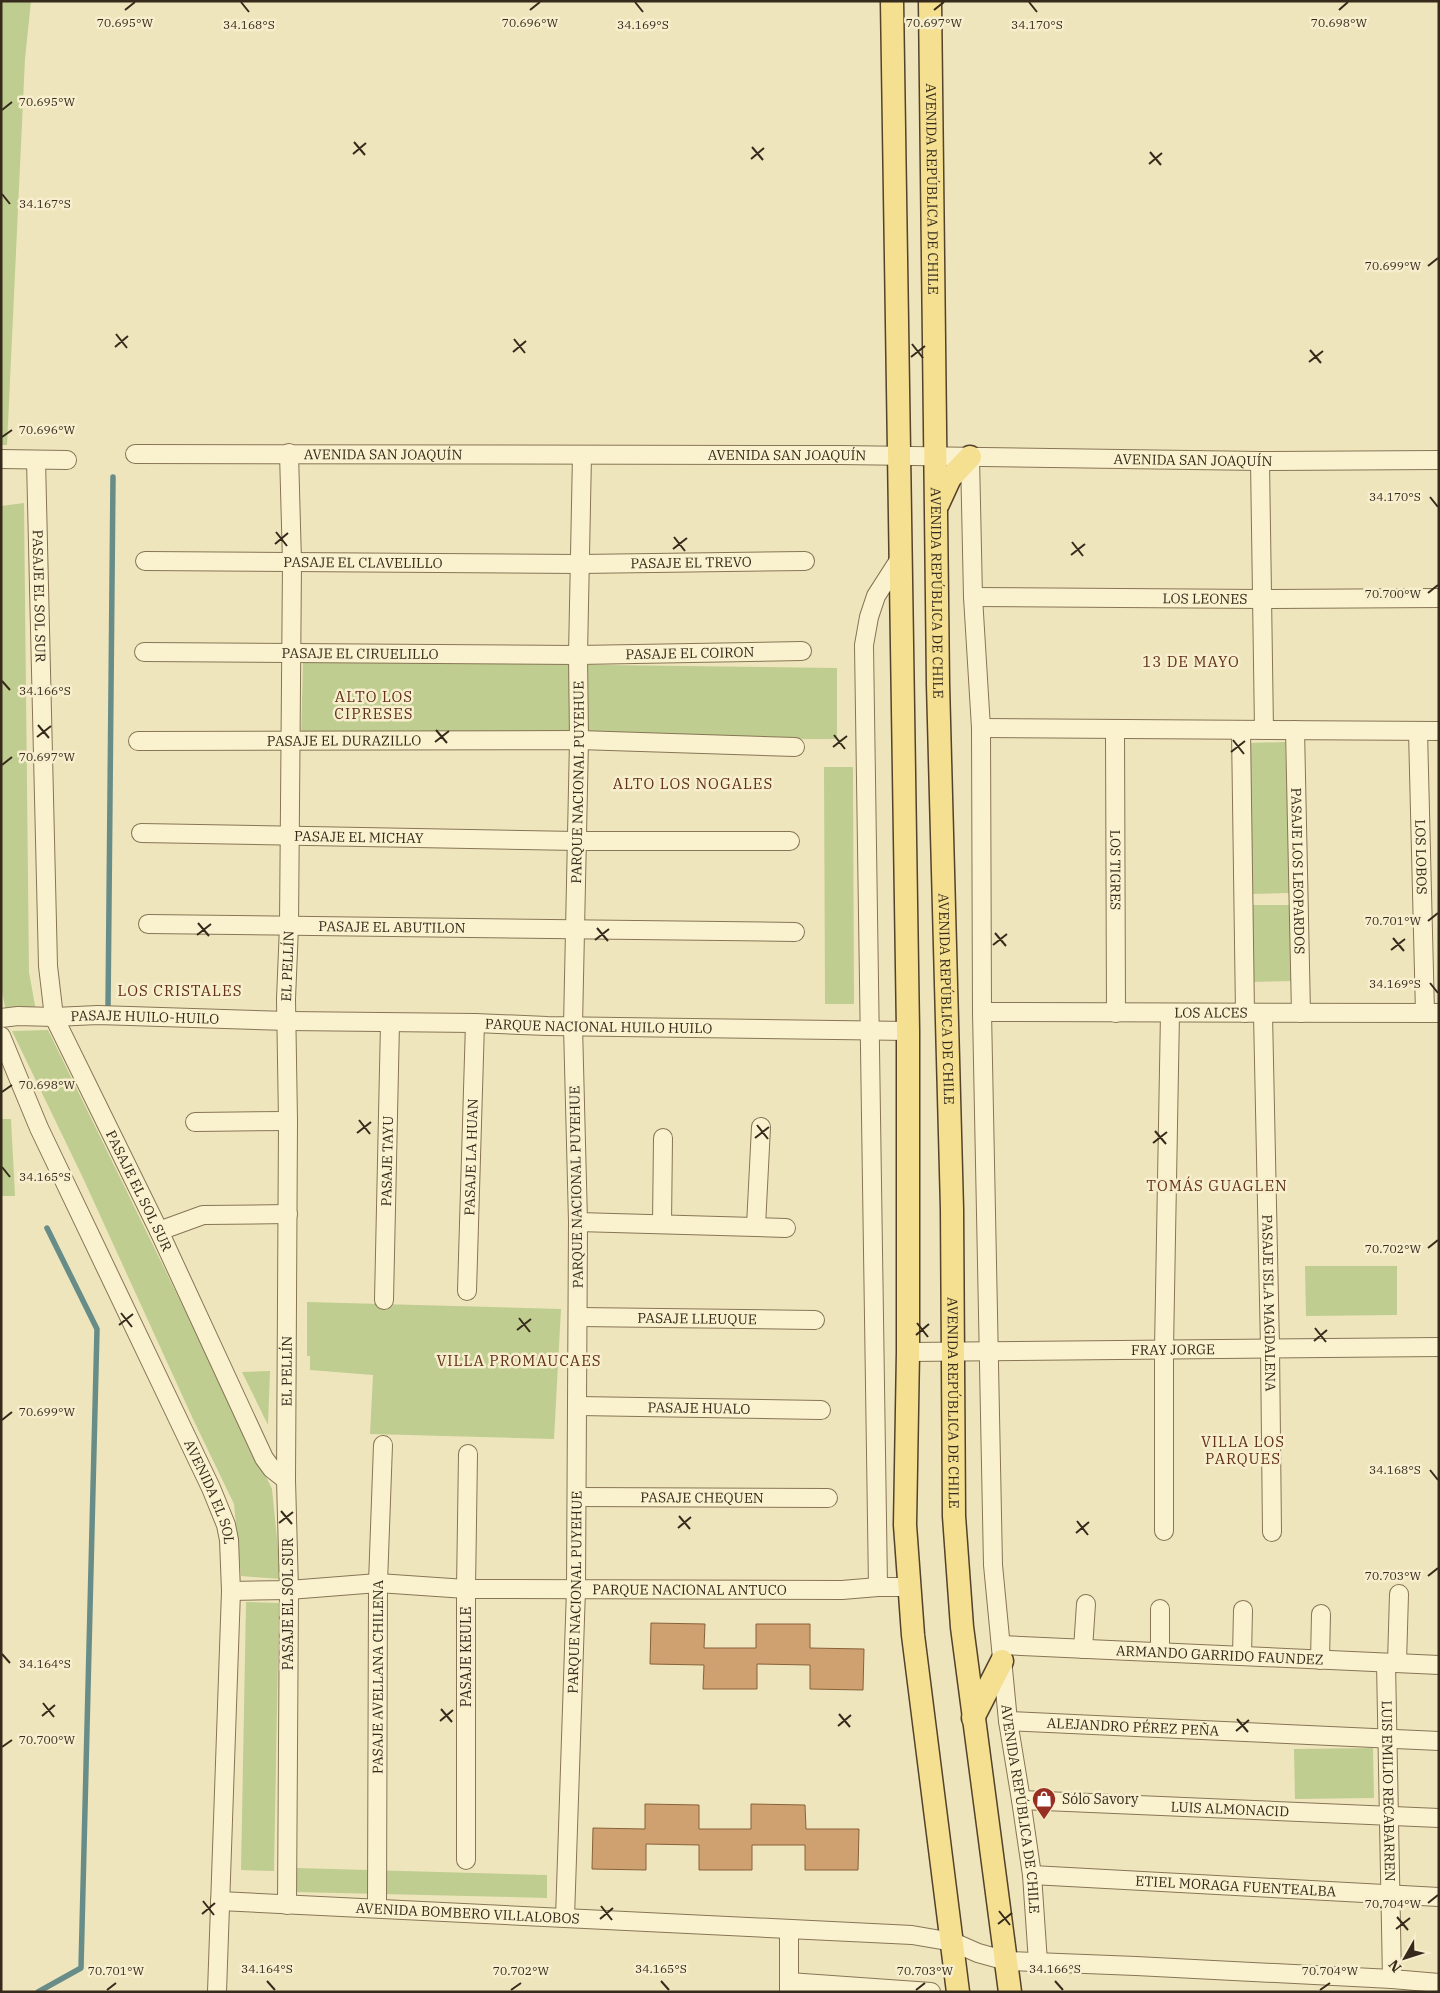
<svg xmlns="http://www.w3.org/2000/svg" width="1440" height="1993" font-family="'IBM Plex Serif',serif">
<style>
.green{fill:#bfcd90}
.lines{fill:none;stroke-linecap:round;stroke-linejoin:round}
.stream{stroke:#688d88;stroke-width:5.5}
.building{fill:#cfa170;stroke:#87613a}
.minor-casing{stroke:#877555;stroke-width:20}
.major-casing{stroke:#54422a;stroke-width:25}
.minor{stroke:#faf2cf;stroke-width:18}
.major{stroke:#f5e091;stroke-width:22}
.ticks{fill:none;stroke:#352a1b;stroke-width:2}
.labels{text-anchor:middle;stroke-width:5;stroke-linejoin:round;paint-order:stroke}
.street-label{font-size:14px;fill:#352a1b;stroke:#f6eecc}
.poi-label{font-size:14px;fill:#352a1b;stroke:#f6eecc;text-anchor:start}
.neighbourhood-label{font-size:15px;letter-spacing:1px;fill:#633019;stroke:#f6eecc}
.ticks-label{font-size:12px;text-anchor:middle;fill:#352a1b;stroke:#f6eecc;stroke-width:5;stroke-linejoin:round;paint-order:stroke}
</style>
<rect width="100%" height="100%" fill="#efe5bc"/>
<!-- green -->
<g class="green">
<polygon points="1,1 31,1 25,59 7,445 1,445"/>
<polygon points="24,503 29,972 36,1011 6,1012 1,986 1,506"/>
<polygon points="303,661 837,668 837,739 301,741"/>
<polygon points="1285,742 1291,893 1251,894 1245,743"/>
<polygon points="824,767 853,767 854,1004 825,1004"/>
<polygon points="1250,905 1293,905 1294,981 1251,982"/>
<polygon points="48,1030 272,1489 281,1579 241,1576 234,1504 193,1419 83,1178 12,1031"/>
<polygon points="1,1119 11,1119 15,1196 1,1196"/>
<polygon points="1305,1266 1397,1266 1397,1315 1306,1316"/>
<polygon points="307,1302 561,1309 554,1439 370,1434 373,1375 310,1370 310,1356 307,1356"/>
<polygon points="270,1371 268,1425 242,1372"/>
<polygon points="246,1602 279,1603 274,1871 241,1870"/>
<polygon points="1373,1748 1374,1798 1295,1799 1294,1749"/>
<polygon points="297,1868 547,1875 547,1898 296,1892"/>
</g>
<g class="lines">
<!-- stream -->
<g class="stream">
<polyline points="108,1010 113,477"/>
<polyline points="38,1992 81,1968 97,1329 47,1228"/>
</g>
</g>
<!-- building -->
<g class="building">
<polygon points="651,1623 705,1624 704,1648 756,1648 756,1624 810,1624 810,1648 864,1649 863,1690 810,1689 810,1665 757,1664 757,1689 703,1689 704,1665 650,1664"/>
<polygon points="645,1804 699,1805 699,1829 751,1829 751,1804 805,1805 806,1829 859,1829 858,1870 805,1870 805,1845 752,1845 752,1870 699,1870 699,1845 646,1844 646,1870 592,1869 593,1828 645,1829"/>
</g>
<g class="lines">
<!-- minor casing -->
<g class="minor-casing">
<g id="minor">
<path id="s1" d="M135 454 841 455 1260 461 1439 460"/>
<path id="s2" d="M970 457 973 597 981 728 982 1012 993 1565 1008 1721 1021 1800 1032 1875 1038 1962"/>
<polyline points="1,459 67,460"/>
<path id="s3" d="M36 460 48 966 54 1017 159 1231 264 1458 272 1469 286 1480"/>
<polyline points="1260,461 1264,730"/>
<path id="s4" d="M145 561 579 564 805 561"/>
<path id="s5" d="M973 597 1262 599 1439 598"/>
<path id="s6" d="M144 652 578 655 802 651"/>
<polyline points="981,728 1439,731"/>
<path id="s7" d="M1115 729 1116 1013"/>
<polyline points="1241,730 1245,1013"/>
<path id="s8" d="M1295 730 1301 1013"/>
<path id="s9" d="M1418 731 1425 1013"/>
<path id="s10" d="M138 741 579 740 795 747"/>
<path id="s11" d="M141 833 576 841H790"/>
<path id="s12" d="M148 924 795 932"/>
<path id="s13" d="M982 1012 1439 1013"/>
<path id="s14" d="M1263 1014 1270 1348 1272 1532"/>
<path id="s15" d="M1 1018 18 1016 54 1017 98 1015 288 1021 475 1023 547 1026 908 1031"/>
<path id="s16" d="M1 1036 39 1128 211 1488 226 1525 229 1540 231 1591 217 1992"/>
<polyline points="195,1122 288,1121"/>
<polyline points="578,1222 786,1228"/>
<polyline points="662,1224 663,1138"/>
<polyline points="756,1226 761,1127"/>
<polyline points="159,1231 203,1215 288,1214"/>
<path id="s17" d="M467 1291 475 1023"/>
<path id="s18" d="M384 1300 390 1023"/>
<path id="s19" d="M579 1317 815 1320"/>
<path id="s20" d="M908 1352 1439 1347"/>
<path id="s21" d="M578 1406 821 1410"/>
<path id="s22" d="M577 1497 828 1498"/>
<polyline points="1164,1531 1164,1349 1170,1013"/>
<polyline points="878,1587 864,645 869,617 876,596 901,557"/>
<path id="s23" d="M231 1591 289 1590 378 1583 466 1589 842 1590 878 1587H909"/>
<path id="s24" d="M1001 1645 1439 1665"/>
<polyline points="1083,1649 1086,1604"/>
<polyline points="1160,1652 1160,1609"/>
<polyline points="1242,1656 1243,1610"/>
<polyline points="1320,1660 1321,1614"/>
<path id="s25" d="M1386 1663 1392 1979"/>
<polyline points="1397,1663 1399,1594"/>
<path id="s26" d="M1008 1721 1439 1741"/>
<path id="s27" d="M1021 1800 1439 1818"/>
<polyline points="466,1860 466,1589 468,1454"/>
<path id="s28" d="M1032 1875 1439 1897"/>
<path id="s29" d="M220 1901 912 1935 953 1942 978 1953 1007 1961 1136 1966 1392 1979 1439 1983"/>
<path id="s30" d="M287 1905 289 1590 286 1480 288 1121 286 999 289 926 292 562 289 453"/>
<path id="s31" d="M377 1908 378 1583 383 1445"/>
<path id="s32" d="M565 1918 576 1589 578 1222 573 1026 579 740 578 655 582 455"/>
<polyline points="789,1982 931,1992"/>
<polyline points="789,1992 789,1930"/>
</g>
</g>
<!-- major casing -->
<g class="major-casing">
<g id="major">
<polyline points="892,1 908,1031 908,1352 905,1525 913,1635 958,1992"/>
<path id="s33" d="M930 1 938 684 952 1209 954 1516 962 1627 1010 1992"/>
<polyline points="938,504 950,478 970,457"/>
<polyline points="973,1718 1002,1661"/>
</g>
</g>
<!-- minor -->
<use href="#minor" class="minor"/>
<!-- major -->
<use href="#major" class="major"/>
</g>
<!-- ticks -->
<path class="ticks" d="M241 2 249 12M635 2 643 12M1029 2 1037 12M125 10 135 2M530 10 540 2M934 10 944 2M1339 10 1348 2M2 110 12 102M354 142 365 155M752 147 763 160M1150 152 1161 165M353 154 366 143M751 159 764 148M1149 164 1162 153M2 194 10 204M1428 266 1438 258M116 334 127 348M514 339 525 353M912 344 923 358M115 347 128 336M1310 350 1321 363M513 352 526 341M911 357 925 346M1309 362 1323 351M2 437 12 430M1430 497 1438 507M276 532 287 546M674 537 685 551M1072 542 1083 556M275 544 288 533M673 549 687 538M1071 555 1085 544M1428 593 1438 585M2 681 10 690M38 725 49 738M436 730 447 743M834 735 845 749M37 737 51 726M1233 740 1244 754M435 742 449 731M833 747 847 736M1231 752 1245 741M2 765 12 757M1428 921 1438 913M198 923 209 936M597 928 608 941M995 933 1006 946M197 935 211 924M1393 938 1404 951M595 940 609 929M993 945 1007 934M1391 950 1405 939M1430 983 1438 993M2 1092 12 1085M359 1120 370 1134M757 1125 768 1139M1155 1131 1166 1144M357 1133 371 1122M755 1138 769 1127M1153 1143 1167 1132M2 1167 10 1177M1428 1248 1438 1240M121 1313 132 1327M519 1318 530 1332M917 1323 928 1337M119 1325 133 1314M1315 1328 1326 1342M517 1330 531 1319M916 1335 929 1324M1314 1341 1327 1330M2 1420 12 1412M1430 1470 1438 1480M281 1511 292 1524M679 1516 690 1529M1077 1521 1088 1535M279 1523 293 1512M678 1528 691 1517M1076 1533 1089 1522M1428 1576 1438 1568M2 1654 10 1663M43 1703 54 1717M441 1709 452 1722M839 1714 850 1727M42 1716 55 1705M1237 1719 1248 1732M440 1721 453 1710M838 1726 851 1715M1236 1731 1249 1720M2 1747 12 1740M203 1901 214 1915M1428 1903 1438 1895M601 1906 612 1920M999 1911 1010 1925M202 1914 215 1903M1397 1917 1408 1930M600 1919 613 1908M998 1924 1012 1913M1396 1929 1410 1918M267 1981 275 1990M661 1981 669 1990M1055 1981 1063 1990M107 1990 116 1983M511 1990 521 1983M916 1990 925 1983M1320 1990 1330 1983"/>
<!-- icons -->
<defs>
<g id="shop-pin" transform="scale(1.25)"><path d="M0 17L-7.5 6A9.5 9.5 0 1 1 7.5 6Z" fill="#982f23" stroke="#f6eecc"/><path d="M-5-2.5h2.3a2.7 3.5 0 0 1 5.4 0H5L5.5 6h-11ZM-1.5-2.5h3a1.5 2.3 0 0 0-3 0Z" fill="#fff"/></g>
</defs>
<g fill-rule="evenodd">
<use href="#shop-pin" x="1044" y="1799"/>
</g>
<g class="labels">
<!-- street labels -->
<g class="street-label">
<text dy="5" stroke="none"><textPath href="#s33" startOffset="188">AVENIDA REPÚBLICA DE CHILE</textPath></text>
<text dy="5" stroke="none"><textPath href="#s1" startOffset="248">AVENIDA SAN JOAQUÍN</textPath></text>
<text dy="5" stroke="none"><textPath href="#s1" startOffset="652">AVENIDA SAN JOAQUÍN</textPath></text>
<text dy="5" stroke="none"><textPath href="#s1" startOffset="1058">AVENIDA SAN JOAQUÍN</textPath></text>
<text dy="5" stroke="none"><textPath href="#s4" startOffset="218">PASAJE EL CLAVELILLO</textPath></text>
<text dy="5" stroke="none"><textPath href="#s4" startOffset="546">PASAJE EL TREVO</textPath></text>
<text dy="5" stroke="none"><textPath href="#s33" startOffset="592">AVENIDA REPÚBLICA DE CHILE</textPath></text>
<text dy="5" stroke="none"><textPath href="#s3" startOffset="136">PASAJE EL SOL SUR</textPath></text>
<text dy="5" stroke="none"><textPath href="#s5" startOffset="232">LOS LEONES</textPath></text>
<text dy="5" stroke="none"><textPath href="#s6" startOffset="546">PASAJE EL COIRON</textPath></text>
<text dy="5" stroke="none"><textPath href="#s6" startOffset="216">PASAJE EL CIRUELILLO</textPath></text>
<text dy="5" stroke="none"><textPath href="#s10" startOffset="206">PASAJE EL DURAZILLO</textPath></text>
<text dy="5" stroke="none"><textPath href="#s32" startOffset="1136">PARQUE NACIONAL PUYEHUE</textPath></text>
<text dy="5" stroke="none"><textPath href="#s11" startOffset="218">PASAJE EL MICHAY</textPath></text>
<text dy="5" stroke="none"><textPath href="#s9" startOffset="126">LOS LOBOS</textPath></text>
<text dy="5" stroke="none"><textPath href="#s7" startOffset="141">LOS TIGRES</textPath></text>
<text dy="5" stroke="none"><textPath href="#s8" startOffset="141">PASAJE LOS LEOPARDOS</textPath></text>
<text dy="5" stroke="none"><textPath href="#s12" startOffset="244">PASAJE EL ABUTILON</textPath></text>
<text dy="5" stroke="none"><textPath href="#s30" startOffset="939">EL PELLÍN</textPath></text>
<text dy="5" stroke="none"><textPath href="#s33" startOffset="998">AVENIDA REPÚBLICA DE CHILE</textPath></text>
<text dy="5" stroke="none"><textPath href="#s13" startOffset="229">LOS ALCES</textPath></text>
<text dy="5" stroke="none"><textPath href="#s15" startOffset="144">PASAJE HUILO-HUILO</textPath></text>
<text dy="5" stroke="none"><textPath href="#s15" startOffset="598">PARQUE NACIONAL HUILO HUILO</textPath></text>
<text dy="5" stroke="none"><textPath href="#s17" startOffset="134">PASAJE LA HUAN</textPath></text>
<text dy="5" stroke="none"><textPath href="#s18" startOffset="139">PASAJE TAYU</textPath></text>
<text transform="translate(576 1187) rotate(-91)" y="5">PARQUE NACIONAL PUYEHUE</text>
<text dy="5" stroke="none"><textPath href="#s3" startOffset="751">PASAJE EL SOL SUR</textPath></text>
<text dy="5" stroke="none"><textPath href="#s14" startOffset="289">PASAJE ISLA MAGDALENA</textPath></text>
<text dy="5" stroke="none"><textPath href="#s19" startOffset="118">PASAJE LLEUQUE</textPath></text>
<text dy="5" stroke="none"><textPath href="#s20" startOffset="265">FRAY JORGE</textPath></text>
<text dy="5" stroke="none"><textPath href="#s30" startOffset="534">EL PELLÍN</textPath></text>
<text dy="5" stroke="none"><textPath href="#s33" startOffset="1402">AVENIDA REPÚBLICA DE CHILE</textPath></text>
<text dy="5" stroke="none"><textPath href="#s21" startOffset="121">PASAJE HUALO</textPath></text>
<text dy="5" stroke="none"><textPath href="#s16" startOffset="502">AVENIDA EL SOL</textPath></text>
<text dy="5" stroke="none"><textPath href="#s22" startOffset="125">PASAJE CHEQUEN</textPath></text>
<text dy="5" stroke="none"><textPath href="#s23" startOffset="459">PARQUE NACIONAL ANTUCO</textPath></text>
<text dy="5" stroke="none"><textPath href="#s32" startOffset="326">PARQUE NACIONAL PUYEHUE</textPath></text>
<text transform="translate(288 1604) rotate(-90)" y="5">PASAJE EL SOL SUR</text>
<text dy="5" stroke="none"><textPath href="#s24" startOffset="219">ARMANDO GARRIDO FAUNDEZ</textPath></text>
<text transform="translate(466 1657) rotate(-90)" y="5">PASAJE KEULE</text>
<text dy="5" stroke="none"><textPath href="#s31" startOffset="231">PASAJE AVELLANA CHILENA</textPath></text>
<text dy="5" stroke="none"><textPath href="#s26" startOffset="125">ALEJANDRO PÉREZ PEÑA</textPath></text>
<text dy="5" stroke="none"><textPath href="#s25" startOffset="128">LUIS EMILIO RECABARREN</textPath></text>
<text dy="5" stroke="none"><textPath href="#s2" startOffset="1354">AVENIDA REPÚBLICA DE CHILE</textPath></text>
<text dy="5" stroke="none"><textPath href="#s27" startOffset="209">LUIS ALMONACID</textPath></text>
<text dy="5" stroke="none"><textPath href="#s28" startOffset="204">ETIEL MORAGA FUENTEALBA</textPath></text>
<text dy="5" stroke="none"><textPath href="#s29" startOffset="248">AVENIDA BOMBERO VILLALOBOS</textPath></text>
</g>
<!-- poi labels -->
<g class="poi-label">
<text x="1062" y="1804">Sólo Savory</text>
</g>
<!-- neighbourhood labels -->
<g class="neighbourhood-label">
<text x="1191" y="667">13 DE MAYO</text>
<text x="374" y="702">ALTO LOS<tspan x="374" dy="17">CIPRESES</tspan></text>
<text x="693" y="789">ALTO LOS NOGALES</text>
<text x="180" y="996">LOS CRISTALES</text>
<text x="1217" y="1191">TOMÁS GUAGLEN</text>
<text x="519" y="1366">VILLA PROMAUCAES</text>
<text x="1243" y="1447">VILLA LOS<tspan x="1243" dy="17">PARQUES</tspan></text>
</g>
</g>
<g class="ticks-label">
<text x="125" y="27">70.695°W</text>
<text x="530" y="27">70.696°W</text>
<text x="934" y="27">70.697°W</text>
<text x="1339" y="27">70.698°W</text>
<text x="643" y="29">34.169°S</text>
<text x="249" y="29">34.168°S</text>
<text x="1037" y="29">34.170°S</text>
<text x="47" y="106">70.695°W</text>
<text x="45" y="208">34.167°S</text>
<text x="1393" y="270">70.699°W</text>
<text x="47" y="434">70.696°W</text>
<text x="1395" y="501">34.170°S</text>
<text x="1393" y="598">70.700°W</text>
<text x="45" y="695">34.166°S</text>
<text x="47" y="761">70.697°W</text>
<text x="1393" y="925">70.701°W</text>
<text x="1395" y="988">34.169°S</text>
<text x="47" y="1089">70.698°W</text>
<text x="45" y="1181">34.165°S</text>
<text x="1393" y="1253">70.702°W</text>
<text x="47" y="1416">70.699°W</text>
<text x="1395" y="1474">34.168°S</text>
<text x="1393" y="1580">70.703°W</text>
<text x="45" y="1668">34.164°S</text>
<text x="47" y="1744">70.700°W</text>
<text x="1393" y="1908">70.704°W</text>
<text x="267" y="1973">34.164°S</text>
<text x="661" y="1973">34.165°S</text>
<text x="1055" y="1973">34.166°S</text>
<text x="116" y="1975">70.701°W</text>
<text x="521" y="1975">70.702°W</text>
<text x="925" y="1975">70.703°W</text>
<text x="1330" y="1975">70.704°W</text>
</g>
<!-- border -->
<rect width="1440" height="1993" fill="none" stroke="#352a1b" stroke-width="5"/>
<!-- north arrow -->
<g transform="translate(1405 1958) rotate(231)" stroke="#f6eecc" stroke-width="4" paint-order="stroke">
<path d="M0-4L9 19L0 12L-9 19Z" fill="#352a1b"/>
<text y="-8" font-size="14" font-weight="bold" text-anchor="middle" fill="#352a1b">N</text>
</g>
</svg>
